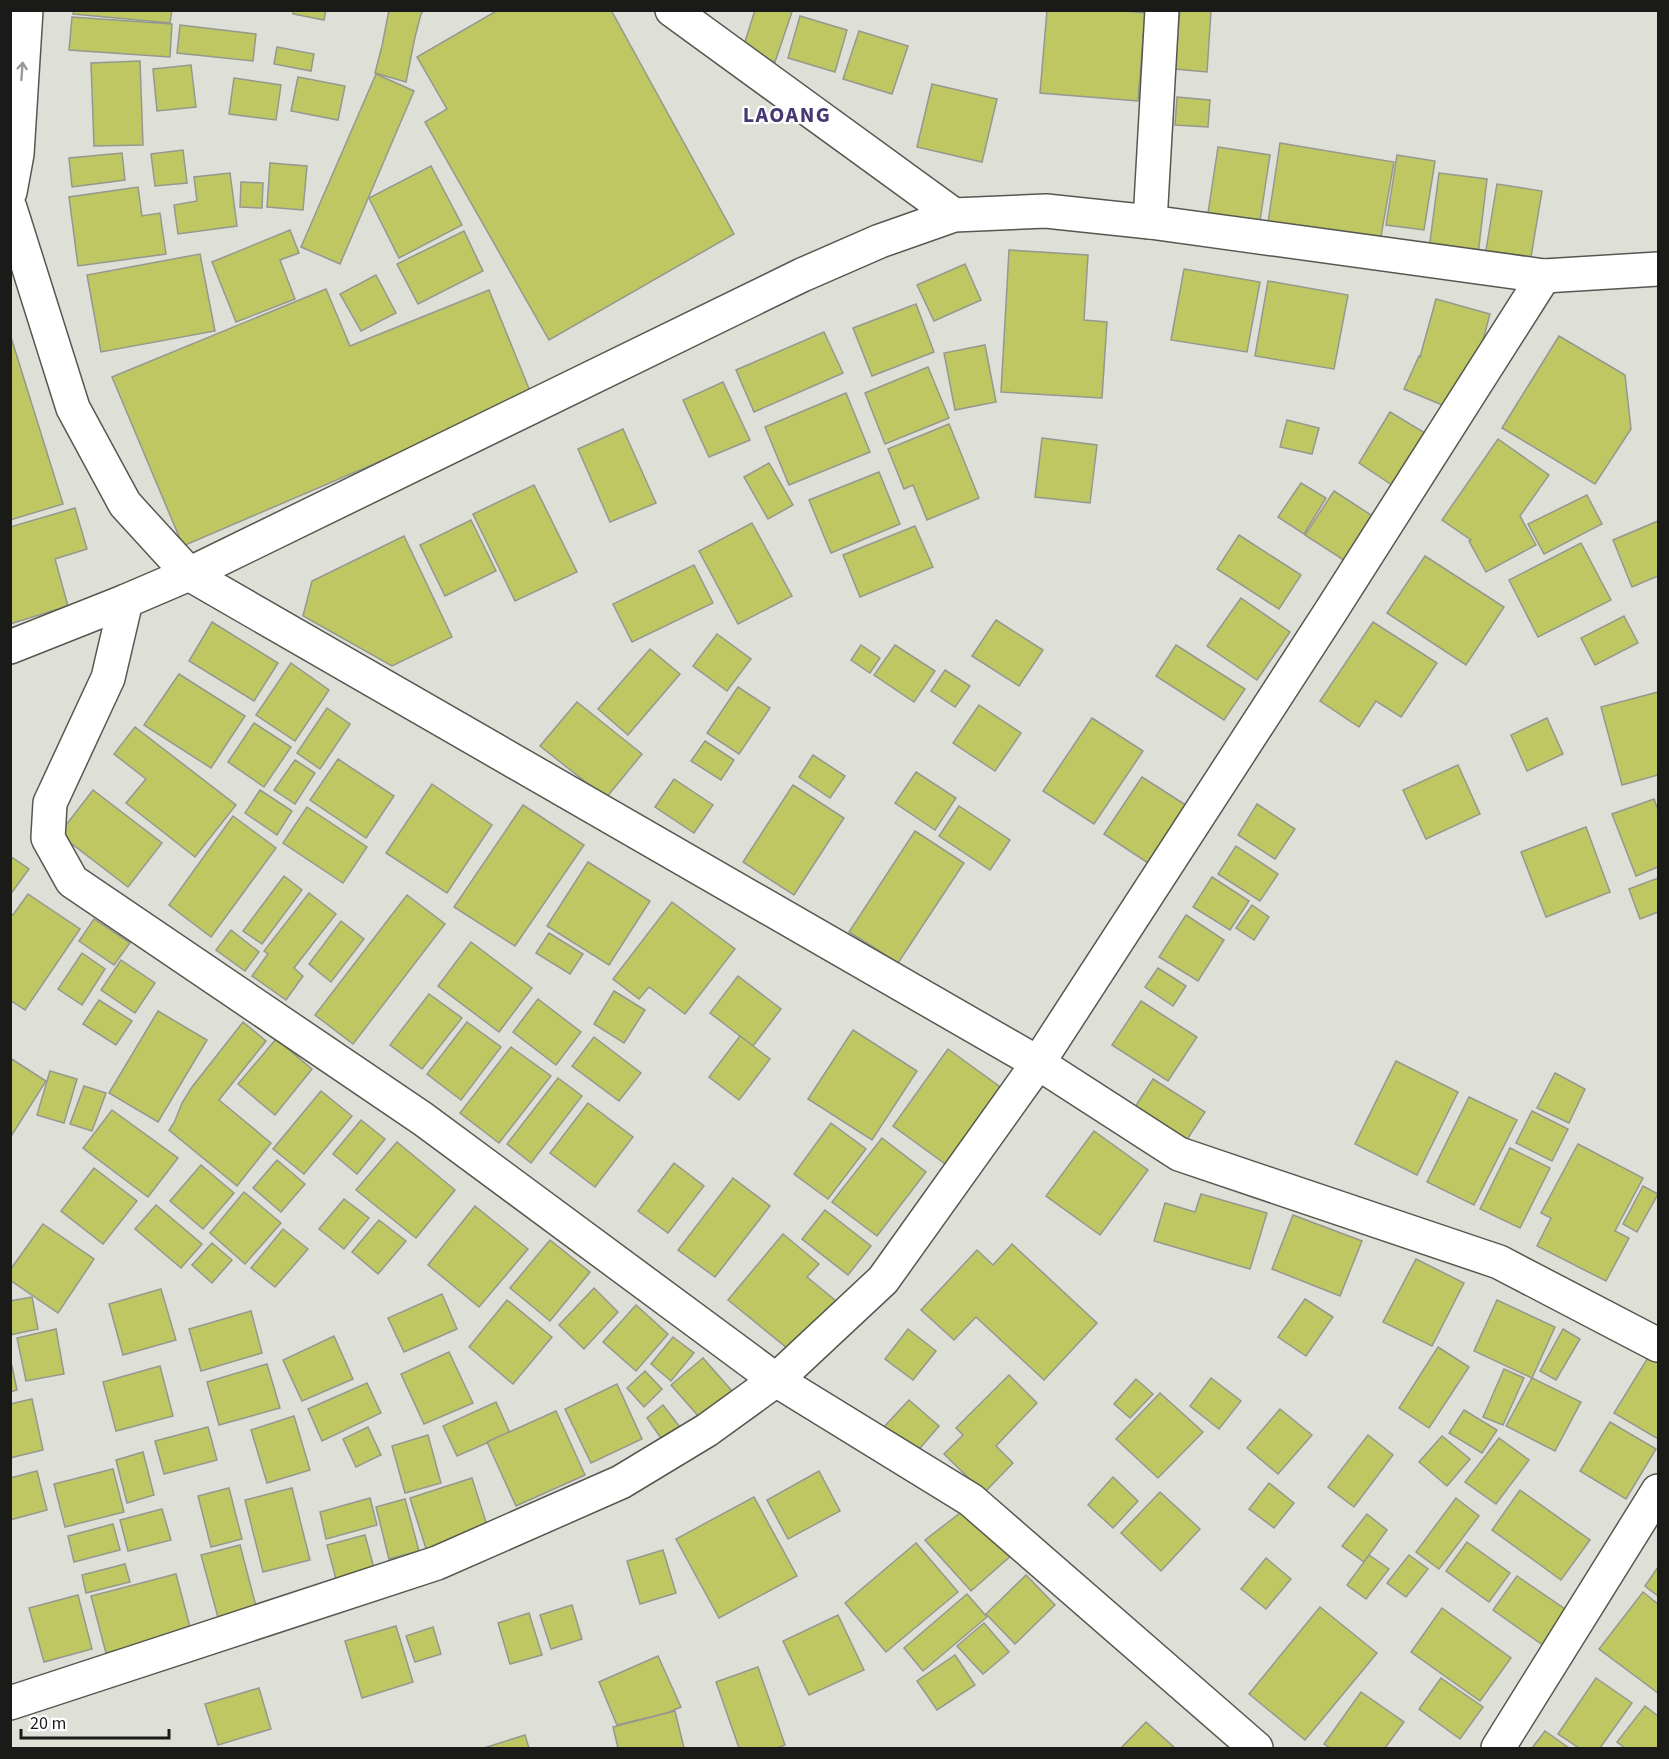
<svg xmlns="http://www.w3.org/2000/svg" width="1669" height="1759" font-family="'Source Sans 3',sans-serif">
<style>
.building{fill:#bec761;stroke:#96988f;stroke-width:1.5}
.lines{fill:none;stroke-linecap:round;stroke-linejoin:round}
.minor-casing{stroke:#565850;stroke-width:36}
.minor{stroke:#fff;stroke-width:33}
.oneway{stroke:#989897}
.labels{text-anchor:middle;stroke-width:4.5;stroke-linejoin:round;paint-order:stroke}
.district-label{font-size:22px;font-weight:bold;letter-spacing:1.5px;fill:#473773;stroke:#fff}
</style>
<rect width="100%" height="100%" fill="#dee0d7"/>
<!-- building -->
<g class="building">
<polygon points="74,10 172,10 170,23 73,14"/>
<polygon points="293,10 326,10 324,20 293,14"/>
<polygon points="389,10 424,10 421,14 415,37 406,82 375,73 382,46"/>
<polygon points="498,10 611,10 734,234 549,340 425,122 447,109 417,57"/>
<polygon points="755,10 786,10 792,12 775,62 742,51"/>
<polygon points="1047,10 1116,10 1145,13 1138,101 1040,93"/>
<polygon points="1180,10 1211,11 1207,72 1175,69"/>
<polygon points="800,16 847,30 835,72 788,58"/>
<polygon points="72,17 172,24 170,57 69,50"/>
<polygon points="180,25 256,34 253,61 177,53"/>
<polygon points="859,31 908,46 892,94 843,79"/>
<polygon points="277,47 314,54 311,71 274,64"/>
<polygon points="140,61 143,145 94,146 91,63"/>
<polygon points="191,65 196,107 157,111 153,69"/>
<polygon points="376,74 414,91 340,264 301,247"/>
<polygon points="298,77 345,86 338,120 291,111"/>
<polygon points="234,78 281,85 276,120 229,114"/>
<polygon points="932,84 997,99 982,162 917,147"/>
<polygon points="1177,97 1210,100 1208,127 1175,125"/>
<polygon points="1280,143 1394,162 1379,248 1267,229"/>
<polygon points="1218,147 1270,155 1258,234 1206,226"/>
<polygon points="183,150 187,183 155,186 151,154"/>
<polygon points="122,153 125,180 72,187 69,158"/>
<polygon points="1397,155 1435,161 1424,230 1386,225"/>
<polygon points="270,163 307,166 303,210 267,207"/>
<polygon points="431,166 462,225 399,258 369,198"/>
<polygon points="230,173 237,226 178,234 174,205 197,201 194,177"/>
<polygon points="1439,173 1487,179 1477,263 1428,257"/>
<polygon points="241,182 263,183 262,208 240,207"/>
<polygon points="1497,184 1542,191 1529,269 1484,262"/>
<polygon points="138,187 142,216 160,213 166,254 78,266 69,197"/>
<polygon points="290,230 299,253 280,260 295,299 236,322 212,262"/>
<polygon points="464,231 483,271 418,304 397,264"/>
<polygon points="1009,250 1088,255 1084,320 1107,322 1102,398 1001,392"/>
<polygon points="200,254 215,331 101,352 87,275"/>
<polygon points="965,264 981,300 934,321 917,285"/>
<polygon points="1184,269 1260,282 1247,352 1171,340"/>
<polygon points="376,275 396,313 361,331 340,294"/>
<polygon points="1268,281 1348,295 1334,369 1255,356"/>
<polygon points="326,289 350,346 489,290 532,396 183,546 112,377"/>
<polygon points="1436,299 1490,314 1473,377 1461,374 1447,407 1404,389 1419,356 1420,357"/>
<polygon points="916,304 934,352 872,376 853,328"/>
<polygon points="824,332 843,373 754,412 736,370"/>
<polygon points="10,334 63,504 10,520"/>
<polygon points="1559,336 1625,375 1631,429 1595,484 1502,428"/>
<polygon points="985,345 996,402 955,410 944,353"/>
<polygon points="928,367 949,418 885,444 865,393"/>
<polygon points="723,382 750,440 709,457 683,400"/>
<polygon points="846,393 870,452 789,485 765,427"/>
<polygon points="1390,412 1425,433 1392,485 1359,463"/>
<polygon points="1287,420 1319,428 1312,454 1280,447"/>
<polygon points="949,424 979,498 927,520 913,485 904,489 888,449"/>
<polygon points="623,429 656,503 610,522 578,449"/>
<polygon points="1042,438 1097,445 1090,503 1035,497"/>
<polygon points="1498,439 1549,475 1520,516 1536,545 1486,572 1469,541 1471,540 1442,520"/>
<polygon points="769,463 793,505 768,519 744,477"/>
<polygon points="879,472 900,524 831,553 809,500"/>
<polygon points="1301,483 1326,498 1304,534 1278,517"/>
<polygon points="534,485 577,572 515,601 473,514"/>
<polygon points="1334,491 1385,524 1356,568 1305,535"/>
<polygon points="1587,495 1602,524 1544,554 1528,524"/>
<polygon points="75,508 87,549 55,559 68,606 10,624 10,527"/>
<polygon points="471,520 496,571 445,596 420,545"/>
<polygon points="1658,521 1658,576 1632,587 1613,540"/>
<polygon points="752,523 792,596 738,624 699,551"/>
<polygon points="915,526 933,567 860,597 843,555"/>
<polygon points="1239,535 1301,575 1279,609 1217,569"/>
<polygon points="404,536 452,637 392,666 303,616 312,581"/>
<polygon points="1581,543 1611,600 1538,637 1509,580"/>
<polygon points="1425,556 1504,607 1466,665 1387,613"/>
<polygon points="694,565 713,603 632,642 613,604"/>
<polygon points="1241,598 1290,632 1257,680 1207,646"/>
<polygon points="1624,616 1638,643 1595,665 1581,638"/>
<polygon points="996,620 1043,650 1019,686 972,656"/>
<polygon points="212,622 278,663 254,701 189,661"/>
<polygon points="1373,622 1437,663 1401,717 1376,701 1359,727 1320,701"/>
<polygon points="717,634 751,659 727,691 693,666"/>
<polygon points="861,645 880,658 870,673 851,660"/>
<polygon points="895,645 935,671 914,702 874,675"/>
<polygon points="1176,645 1245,689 1224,720 1156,676"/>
<polygon points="650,649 680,674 628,735 598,709"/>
<polygon points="291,663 329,690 295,741 256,715"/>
<polygon points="945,670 970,686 955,707 931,691"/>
<polygon points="179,674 245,716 211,768 144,725"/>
<polygon points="738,687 770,708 739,754 707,733"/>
<polygon points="1658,692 1658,775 1622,785 1601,707"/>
<polygon points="577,702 642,754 606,798 540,746"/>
<polygon points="979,705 1021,733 995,771 953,743"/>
<polygon points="327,708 350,724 320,769 297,753"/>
<polygon points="1092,718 1143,751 1094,824 1043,791"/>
<polygon points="1547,718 1563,754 1527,771 1511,735"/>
<polygon points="254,723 291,747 264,787 228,762"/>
<polygon points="135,727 236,805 195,857 126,803 146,779 114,754"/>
<polygon points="705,741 734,760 721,780 691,761"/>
<polygon points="813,755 845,776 830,798 799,777"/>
<polygon points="338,759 394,796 366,838 310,800"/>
<polygon points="295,760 315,773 295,804 274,790"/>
<polygon points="1458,765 1480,814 1426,839 1403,790"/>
<polygon points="916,772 956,798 935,830 895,803"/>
<polygon points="1142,777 1192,809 1154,867 1104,834"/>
<polygon points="674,779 713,805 694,833 655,807"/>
<polygon points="432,784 492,825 447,893 386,853"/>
<polygon points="793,785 844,818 794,895 743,862"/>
<polygon points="93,790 162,843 128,887 59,834"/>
<polygon points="260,790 292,811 277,835 245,813"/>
<polygon points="1654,799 1658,810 1658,867 1636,876 1612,814"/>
<polygon points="1257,804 1295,829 1275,859 1238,835"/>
<polygon points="523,805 584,845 515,946 454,907"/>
<polygon points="959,806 1010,840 990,870 939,836"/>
<polygon points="307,807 367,847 343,883 283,843"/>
<polygon points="233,816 276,848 211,937 169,905"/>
<polygon points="1586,827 1610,892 1546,917 1521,852"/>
<polygon points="915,831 964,863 898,963 849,932"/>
<polygon points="1236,846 1278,874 1260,901 1218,874"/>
<polygon points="10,856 29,869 10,895"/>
<polygon points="588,862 650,901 609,965 547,926"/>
<polygon points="284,876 302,890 262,944 243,931"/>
<polygon points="1212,877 1249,901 1230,930 1193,907"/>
<polygon points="1658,878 1658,912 1640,919 1629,889"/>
<polygon points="309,893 336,914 294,968 303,976 286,1000 252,976 268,954 264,951"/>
<polygon points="28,894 80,929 25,1010 10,1000 10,913 13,915"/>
<polygon points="407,895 445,924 353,1044 315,1015"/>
<polygon points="672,902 735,949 685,1014 649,987 639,999 613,979"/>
<polygon points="1252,905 1269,917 1254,940 1236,928"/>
<polygon points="1186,915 1224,940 1198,981 1159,957"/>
<polygon points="94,919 130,943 114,965 79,941"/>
<polygon points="341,921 364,939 331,982 309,964"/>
<polygon points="231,930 259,952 245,971 216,950"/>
<polygon points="549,933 583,954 570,974 536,953"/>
<polygon points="471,942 532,988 499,1032 438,986"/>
<polygon points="82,953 105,969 82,1005 58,989"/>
<polygon points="121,960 155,983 135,1013 101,990"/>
<polygon points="1158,968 1186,986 1173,1006 1145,987"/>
<polygon points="738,976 781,1009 753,1046 710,1013"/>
<polygon points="614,991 645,1010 624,1043 594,1024"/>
<polygon points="429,994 462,1018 422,1069 390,1045"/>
<polygon points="538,999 581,1032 556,1065 513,1032"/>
<polygon points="99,1000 132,1021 116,1045 83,1024"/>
<polygon points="1141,1001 1197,1037 1168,1081 1112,1045"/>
<polygon points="158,1011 207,1040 158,1122 109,1093"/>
<polygon points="243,1022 266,1041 219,1100 271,1143 237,1186 169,1130 174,1123 182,1103 192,1087"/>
<polygon points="467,1022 501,1047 461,1100 427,1074"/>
<polygon points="853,1030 917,1071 872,1140 808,1099"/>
<polygon points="740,1036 770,1059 739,1100 709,1077"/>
<polygon points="594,1037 641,1073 619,1101 572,1066"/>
<polygon points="276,1039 312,1069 275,1115 238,1084"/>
<polygon points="511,1047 551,1076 499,1143 460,1113"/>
<polygon points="948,1049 1003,1089 948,1166 893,1126"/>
<polygon points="10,1058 46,1081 10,1138"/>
<polygon points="1396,1061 1458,1092 1417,1175 1355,1144"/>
<polygon points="50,1071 77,1079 64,1123 37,1115"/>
<polygon points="1555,1073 1585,1089 1569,1123 1537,1108"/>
<polygon points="558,1078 582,1096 531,1163 507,1144"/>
<polygon points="1153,1079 1205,1112 1186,1141 1135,1107"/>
<polygon points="84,1086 106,1093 92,1131 70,1124"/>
<polygon points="321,1091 352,1116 304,1174 273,1149"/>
<polygon points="1469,1097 1517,1120 1474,1205 1427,1182"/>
<polygon points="588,1103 633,1137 595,1187 550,1153"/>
<polygon points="112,1110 178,1158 148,1197 83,1148"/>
<polygon points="1532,1111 1568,1129 1552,1161 1516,1143"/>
<polygon points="361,1120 385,1139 357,1174 333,1154"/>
<polygon points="831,1123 866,1149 828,1199 794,1174"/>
<polygon points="1094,1131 1148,1170 1100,1235 1046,1196"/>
<polygon points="882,1138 926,1172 877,1236 832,1202"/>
<polygon points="397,1142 455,1190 416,1238 356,1190"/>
<polygon points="1578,1144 1643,1178 1615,1231 1629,1238 1606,1281 1537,1246 1551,1218 1541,1213"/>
<polygon points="1510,1148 1550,1168 1520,1228 1480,1209"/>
<polygon points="277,1160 305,1184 281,1212 253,1188"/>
<polygon points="674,1163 704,1186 668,1233 638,1211"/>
<polygon points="201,1165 234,1193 203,1229 170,1201"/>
<polygon points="94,1168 137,1201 103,1244 61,1211"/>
<polygon points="733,1178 770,1206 715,1277 678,1250"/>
<polygon points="1643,1186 1658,1194 1637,1232 1623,1224"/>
<polygon points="244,1192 281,1223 245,1264 210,1233"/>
<polygon points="1201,1194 1267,1213 1250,1269 1154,1241 1165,1203 1195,1212"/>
<polygon points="344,1199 369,1218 344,1249 319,1229"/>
<polygon points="156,1205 202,1244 181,1268 135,1229"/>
<polygon points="475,1206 528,1249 479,1307 428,1265"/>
<polygon points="825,1210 871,1246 848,1275 802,1239"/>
<polygon points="1293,1215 1362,1241 1340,1296 1272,1269"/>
<polygon points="379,1220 406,1241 378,1274 352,1252"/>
<polygon points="43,1224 94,1259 58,1313 10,1280 10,1270"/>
<polygon points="283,1229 308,1249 275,1287 251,1268"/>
<polygon points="783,1234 819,1264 807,1277 841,1305 798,1357 728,1300"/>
<polygon points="550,1240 590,1272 550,1321 510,1288"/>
<polygon points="212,1243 232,1260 212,1283 192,1265"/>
<polygon points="1012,1244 1097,1323 1044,1380 976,1317 954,1340 921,1310 977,1250 993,1265"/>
<polygon points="1416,1259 1464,1283 1432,1346 1383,1322"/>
<polygon points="594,1288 618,1312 584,1349 559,1325"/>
<polygon points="161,1289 176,1340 123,1355 109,1304"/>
<polygon points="442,1294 457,1329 404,1352 388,1318"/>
<polygon points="32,1297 38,1329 10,1335 10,1301"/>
<polygon points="1305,1299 1333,1317 1306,1356 1278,1337"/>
<polygon points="507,1300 552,1337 513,1384 469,1347"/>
<polygon points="1497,1300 1555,1327 1532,1378 1474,1351"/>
<polygon points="636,1305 668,1334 636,1371 603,1342"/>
<polygon points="251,1311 262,1353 201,1371 189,1329"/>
<polygon points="56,1329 64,1374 26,1381 17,1338"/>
<polygon points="908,1329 936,1351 913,1380 885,1359"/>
<polygon points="1563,1329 1580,1339 1556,1380 1540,1371"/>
<polygon points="334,1336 353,1379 302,1401 283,1360"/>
<polygon points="673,1337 694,1353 671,1381 651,1364"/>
<polygon points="1438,1347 1469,1367 1429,1428 1399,1408"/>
<polygon points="449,1352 473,1403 424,1424 401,1374"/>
<polygon points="1649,1356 1658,1362 1658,1439 1614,1413"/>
<polygon points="703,1358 739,1399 707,1426 671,1385"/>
<polygon points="267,1364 280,1408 219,1425 207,1382"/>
<polygon points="12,1366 17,1390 10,1392 10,1367"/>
<polygon points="160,1366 173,1416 116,1431 103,1382"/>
<polygon points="1504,1369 1524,1378 1503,1425 1483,1417"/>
<polygon points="645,1371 662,1389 644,1407 627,1388"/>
<polygon points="1009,1375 1037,1403 996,1446 1013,1463 984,1493 944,1454 963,1435 956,1428"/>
<polygon points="1211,1378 1241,1401 1219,1429 1190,1406"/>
<polygon points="1532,1378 1581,1402 1555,1451 1506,1426"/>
<polygon points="1136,1379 1153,1394 1130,1418 1114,1404"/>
<polygon points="367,1383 381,1413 322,1441 308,1409"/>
<polygon points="617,1384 642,1439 591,1463 565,1409"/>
<polygon points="1160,1393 1203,1432 1158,1478 1116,1439"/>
<polygon points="32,1399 43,1450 10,1458 10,1404"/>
<polygon points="909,1400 939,1426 915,1454 883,1428"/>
<polygon points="496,1402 510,1433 457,1456 443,1426"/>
<polygon points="663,1405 683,1431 665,1444 647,1418"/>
<polygon points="1280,1409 1312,1435 1278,1474 1247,1448"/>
<polygon points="1464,1410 1497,1430 1482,1453 1449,1433"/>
<polygon points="556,1411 585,1475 516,1506 487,1442"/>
<polygon points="294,1416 310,1470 267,1483 251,1430"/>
<polygon points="1610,1422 1656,1449 1626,1499 1580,1471"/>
<polygon points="208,1427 217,1460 164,1474 155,1441"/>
<polygon points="368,1427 381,1455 356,1467 343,1439"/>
<polygon points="428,1435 441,1483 405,1493 392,1446"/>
<polygon points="1368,1435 1393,1455 1354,1507 1328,1487"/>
<polygon points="1442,1436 1470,1459 1447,1486 1419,1462"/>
<polygon points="1499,1438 1529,1460 1496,1504 1465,1482"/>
<polygon points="143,1452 154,1495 127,1503 116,1460"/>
<polygon points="113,1469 124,1512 65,1527 54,1484"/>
<polygon points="37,1471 47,1510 10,1520 10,1478"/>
<polygon points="819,1471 840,1511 788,1539 767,1500"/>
<polygon points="1113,1477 1138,1501 1113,1528 1088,1505"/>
<polygon points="472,1478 490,1535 428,1555 410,1498"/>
<polygon points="1269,1483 1294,1503 1274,1528 1249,1509"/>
<polygon points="229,1488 242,1539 211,1547 198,1496"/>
<polygon points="292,1488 310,1560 263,1572 245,1500"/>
<polygon points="1520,1490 1590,1540 1561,1580 1492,1530"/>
<polygon points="1160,1492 1200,1529 1161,1571 1121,1533"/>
<polygon points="754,1497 797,1576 719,1618 676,1539"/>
<polygon points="370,1498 377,1525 326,1539 320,1512"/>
<polygon points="1456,1498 1479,1516 1439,1569 1416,1552"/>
<polygon points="405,1499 419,1551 389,1559 376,1507"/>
<polygon points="162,1509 171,1540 128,1551 120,1520"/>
<polygon points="964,1510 1013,1554 971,1591 925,1540"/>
<polygon points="1367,1514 1387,1530 1364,1562 1342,1546"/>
<polygon points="113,1524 120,1550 74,1562 68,1536"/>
<polygon points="365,1535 375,1572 337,1583 327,1545"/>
<polygon points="1467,1542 1510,1573 1489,1602 1446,1571"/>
<polygon points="916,1543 958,1592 886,1652 845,1603"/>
<polygon points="240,1545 257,1610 219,1621 201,1555"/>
<polygon points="663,1550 676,1593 640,1604 627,1561"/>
<polygon points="1369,1555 1389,1569 1366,1599 1347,1585"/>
<polygon points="1409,1555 1428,1569 1406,1597 1387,1583"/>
<polygon points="1266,1558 1291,1579 1266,1609 1241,1589"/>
<polygon points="125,1564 130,1582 86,1593 82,1575"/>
<polygon points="1658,1567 1658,1596 1645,1586"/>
<polygon points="176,1574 191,1631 106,1653 91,1596"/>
<polygon points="1026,1575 1055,1605 1015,1644 986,1614"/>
<polygon points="1517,1576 1568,1611 1544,1646 1493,1610"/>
<polygon points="1643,1592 1658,1604 1658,1693 1599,1649"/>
<polygon points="967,1594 987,1617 923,1671 904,1648"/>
<polygon points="78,1595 92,1649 44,1662 29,1608"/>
<polygon points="572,1605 582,1639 551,1649 540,1615"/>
<polygon points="1320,1607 1377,1653 1305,1740 1249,1694"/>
<polygon points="1442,1608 1511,1658 1480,1701 1411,1652"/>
<polygon points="529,1613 542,1655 510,1664 498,1623"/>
<polygon points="838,1615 864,1670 809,1695 783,1641"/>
<polygon points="984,1623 1009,1652 983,1674 957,1646"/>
<polygon points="396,1626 413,1682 362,1698 345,1641"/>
<polygon points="433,1627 441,1654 415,1662 406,1636"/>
<polygon points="955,1655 975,1685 937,1710 917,1681"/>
<polygon points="658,1656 681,1707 667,1713 617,1725 599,1682"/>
<polygon points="758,1667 785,1745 777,1748 739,1748 716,1682"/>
<polygon points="1441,1678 1483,1707 1460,1739 1419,1709"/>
<polygon points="1596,1678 1632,1703 1600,1748 1579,1748 1558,1734"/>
<polygon points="259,1688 271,1729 218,1745 205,1704"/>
<polygon points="1361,1692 1404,1722 1385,1748 1330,1748 1324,1744"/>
<polygon points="1645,1706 1658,1716 1658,1748 1625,1748 1617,1742"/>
<polygon points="675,1711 684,1748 618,1748 613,1727"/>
<polygon points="1146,1722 1175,1748 1121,1748"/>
<polygon points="1545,1731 1569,1748 1532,1748"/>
<polygon points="525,1735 529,1748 484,1748"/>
</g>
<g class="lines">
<!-- minor casing -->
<g class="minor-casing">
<g id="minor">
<polyline points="672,10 954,215"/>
<polyline points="10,192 17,154 26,10"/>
<polyline points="10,208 73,408 125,504 189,574 1038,1063 1179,1154 1499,1262 1658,1345"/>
<polyline points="1150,222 1162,10"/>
<polyline points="126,601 108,678 50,803 48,838 72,881 423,1119 776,1380 971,1500 1256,1748"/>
<polyline points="10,647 126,601 189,574 802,275 880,241 954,215 1046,211 1150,222 1544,276 1658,269"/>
<polyline points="10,1703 437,1563 621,1482 707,1430 776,1380 883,1280 1038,1063 1331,611 1544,276"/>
<polyline points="1498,1748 1658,1491"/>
</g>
</g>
<!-- minor -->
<use href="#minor" class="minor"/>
</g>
<!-- one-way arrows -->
<defs><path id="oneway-shaft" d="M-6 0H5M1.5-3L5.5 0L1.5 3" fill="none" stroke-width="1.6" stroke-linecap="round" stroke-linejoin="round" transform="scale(1.5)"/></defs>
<use class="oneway" href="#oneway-shaft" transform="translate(22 71) rotate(-86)"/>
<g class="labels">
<!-- district labels -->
<g class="district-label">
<text x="787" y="122">LAOANG</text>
</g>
</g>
<!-- border -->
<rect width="1669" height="1759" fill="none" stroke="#1a1b18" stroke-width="24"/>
<!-- scale -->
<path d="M21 1729v9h148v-9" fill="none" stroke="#1a1b18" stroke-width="3"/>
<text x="30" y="1729" font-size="18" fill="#1a1b18" stroke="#ffffff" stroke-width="4.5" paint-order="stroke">20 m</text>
</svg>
